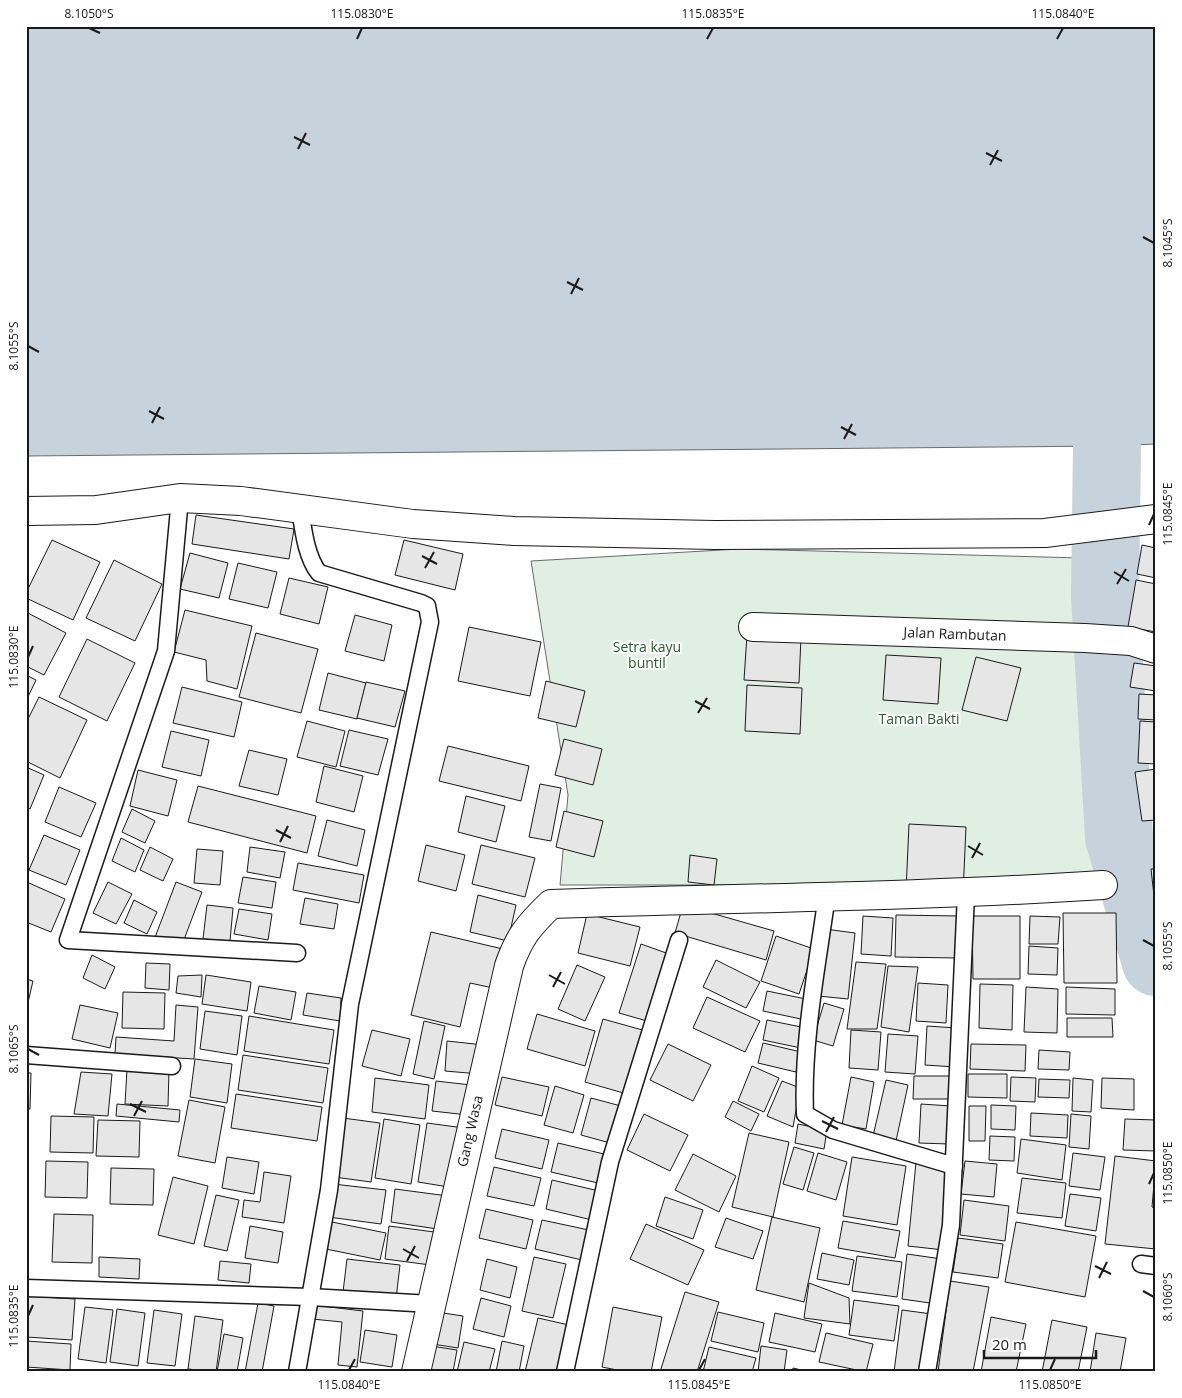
<svg xmlns="http://www.w3.org/2000/svg" width="1182" height="1398" font-family="'Open Sans',sans-serif">
<style>
.green{fill:#e0efe3;stroke:#6a6a6a}
.water{fill:#c6d2dc;stroke:#6a6a6a}
.lines{fill:none;stroke-linecap:round;stroke-linejoin:round}
.river{stroke:#c6d2dc;stroke-width:68}
.building{fill:#e6e6e6;stroke:#1a1a1a}
.service-casing{stroke:#1a1a1a;stroke-width:19}
.minor-casing{stroke:#1a1a1a;stroke-width:30}
.service{stroke:#fff;stroke-width:16}
.minor{stroke:#fff;stroke-width:28}
.ticks{fill:none;stroke:#1a1a1a;stroke-width:2}
.labels{text-anchor:middle;stroke-width:4;stroke-linejoin:round;paint-order:stroke}
.street-label{font-size:14px;fill:#1a1a1a;stroke:#fff}
.park-label{font-size:14px;fill:#2b5a34;stroke:#fff}
.neatline{fill:none;stroke:#1a1a1a;stroke-width:2}
.ticks-label{font-size:12px;text-anchor:middle;fill:#1a1a1a}
</style>
<rect width="100%" height="100%" fill="#fff"/>
<!-- green -->
<polygon class="green" points="739,549 1082,558 1109,875 766,885 560,885 568,795 531,561"/>
<!-- water -->
<polygon class="water" points="26,26 1156,26 1156,444 1107,446 26,456"/>
<g class="lines">
<!-- river -->
<polyline class="river" points="1107,446 1105,595 1119,837 1156,962"/>
</g>
<!-- building -->
<g class="building">
<polygon points="196,515 294,529 289,559 192,544"/>
<polygon points="52,540 100,562 73,620 26,598 26,593"/>
<polygon points="404,540 463,554 455,590 395,575"/>
<polygon points="1142,545 1156,548 1156,578 1137,574"/>
<polygon points="190,553 228,563 219,598 180,589"/>
<polygon points="114,560 162,584 135,641 86,618"/>
<polygon points="238,563 277,572 268,608 229,599"/>
<polygon points="289,578 328,587 319,624 280,614"/>
<polygon points="1136,580 1156,584 1156,632 1128,627"/>
<polygon points="185,610 252,626 237,689 207,681 206,660 174,652"/>
<polygon points="26,612 66,633 44,675 26,666"/>
<polygon points="355,615 392,625 384,661 345,651"/>
<polygon points="469,627 541,642 530,696 458,681"/>
<polygon points="256,633 318,649 301,713 239,697"/>
<polygon points="747,635 801,637 799,683 744,680"/>
<polygon points="87,639 135,663 107,721 59,697"/>
<polygon points="886,655 941,658 938,704 883,700"/>
<polygon points="976,657 1021,668 1007,721 962,710"/>
<polygon points="1134,663 1156,666 1156,691 1130,687"/>
<polygon points="328,673 366,683 357,719 319,710"/>
<polygon points="26,675 36,680 26,701"/>
<polygon points="546,681 585,691 576,727 538,718"/>
<polygon points="366,682 405,691 395,727 357,718"/>
<polygon points="747,685 802,688 800,734 745,731"/>
<polygon points="182,687 242,702 234,737 173,723"/>
<polygon points="1139,694 1156,695 1156,720 1138,719"/>
<polygon points="39,697 87,720 60,778 26,761 26,723"/>
<polygon points="307,721 345,731 336,767 297,757"/>
<polygon points="1140,721 1156,722 1156,764 1138,763"/>
<polygon points="349,730 388,739 378,775 340,766"/>
<polygon points="171,731 209,740 201,776 162,767"/>
<polygon points="564,739 602,749 593,785 555,775"/>
<polygon points="448,746 529,766 521,801 439,781"/>
<polygon points="249,750 287,759 278,795 239,786"/>
<polygon points="324,766 363,776 354,812 316,802"/>
<polygon points="26,767 44,775 30,809 26,807"/>
<polygon points="1156,769 1156,820 1142,821 1135,772"/>
<polygon points="138,770 177,780 168,816 130,806"/>
<polygon points="540,784 561,788 551,841 529,837"/>
<polygon points="198,786 316,816 307,853 188,822"/>
<polygon points="59,787 96,803 81,837 45,822"/>
<polygon points="466,796 505,806 496,842 458,832"/>
<polygon points="132,809 155,821 145,843 122,832"/>
<polygon points="564,811 603,821 594,857 556,847"/>
<polygon points="327,820 365,830 357,866 318,856"/>
<polygon points="909,824 966,827 963,894 906,891"/>
<polygon points="44,835 80,850 66,885 29,870"/>
<polygon points="121,838 144,850 135,872 112,861"/>
<polygon points="426,845 465,855 456,891 418,881"/>
<polygon points="481,845 535,858 525,897 472,884"/>
<polygon points="150,847 173,859 163,881 140,870"/>
<polygon points="250,847 285,852 280,878 247,872"/>
<polygon points="197,849 223,851 220,885 194,883"/>
<polygon points="690,855 717,859 714,885 688,882"/>
<polygon points="298,863 364,875 359,903 293,890"/>
<polygon points="1151,869 1156,869 1156,896 1154,896"/>
<polygon points="243,877 276,882 272,908 238,903"/>
<polygon points="108,882 132,894 116,924 93,913"/>
<polygon points="176,882 202,892 180,950 154,940"/>
<polygon points="29,883 65,899 51,932 26,922 26,889"/>
<polygon points="478,895 516,905 508,941 470,932"/>
<polygon points="305,898 338,904 334,929 300,924"/>
<polygon points="134,900 157,912 147,934 124,923"/>
<polygon points="207,905 233,908 230,941 203,939"/>
<polygon points="683,905 774,931 766,960 675,933"/>
<polygon points="239,909 272,914 268,940 234,934"/>
<polygon points="1063,913 1116,913 1117,983 1064,983"/>
<polygon points="587,914 640,927 630,966 578,953"/>
<polygon points="896,915 958,916 958,958 895,957"/>
<polygon points="863,916 893,918 891,956 861,954"/>
<polygon points="972,916 1020,916 1020,979 973,979"/>
<polygon points="1030,916 1060,917 1058,944 1029,944"/>
<polygon points="825,929 855,933 848,999 818,996"/>
<polygon points="431,932 507,950 498,989 470,983 460,1027 411,1015"/>
<polygon points="776,936 814,949 799,994 761,981"/>
<polygon points="641,944 669,954 647,1021 619,1013"/>
<polygon points="1029,946 1058,948 1057,975 1028,974"/>
<polygon points="92,955 115,967 105,989 83,978"/>
<polygon points="716,960 760,982 746,1008 703,987"/>
<polygon points="856,962 886,964 877,1029 847,1029"/>
<polygon points="146,963 170,964 169,990 145,988"/>
<polygon points="577,965 605,977 585,1021 558,1009"/>
<polygon points="888,966 918,967 909,1032 881,1027"/>
<polygon points="202,975 201,997 176,993 178,976"/>
<polygon points="206,975 251,982 247,1011 202,1004"/>
<polygon points="26,979 33,981 26,1011"/>
<polygon points="918,983 948,985 946,1023 916,1021"/>
<polygon points="980,984 1013,985 1012,1030 979,1028"/>
<polygon points="259,986 296,992 291,1020 254,1013"/>
<polygon points="1026,987 1058,989 1057,1033 1024,1032"/>
<polygon points="1066,987 1115,989 1115,1015 1066,1014"/>
<polygon points="767,991 806,999 801,1019 763,1011"/>
<polygon points="123,992 165,993 164,1029 122,1028"/>
<polygon points="307,993 341,998 340,1021 303,1015"/>
<polygon points="707,997 760,1021 745,1052 693,1028"/>
<polygon points="824,1003 844,1009 833,1046 813,1040"/>
<polygon points="80,1005 118,1013 110,1048 72,1039"/>
<polygon points="176,1005 198,1007 194,1059 115,1054 116,1037 174,1041"/>
<polygon points="205,1011 242,1016 237,1055 200,1049"/>
<polygon points="537,1014 595,1031 585,1066 527,1049"/>
<polygon points="249,1016 334,1030 329,1064 244,1051"/>
<polygon points="1067,1018 1112,1018 1113,1037 1067,1037"/>
<polygon points="603,1019 646,1031 627,1094 585,1082"/>
<polygon points="767,1020 806,1028 801,1048 763,1040"/>
<polygon points="424,1021 445,1026 434,1079 413,1074"/>
<polygon points="927,1026 957,1028 955,1067 925,1065"/>
<polygon points="372,1030 410,1039 401,1076 362,1066"/>
<polygon points="851,1030 881,1032 878,1070 849,1068"/>
<polygon points="888,1034 918,1036 915,1074 885,1072"/>
<polygon points="447,1041 484,1045 480,1074 445,1071"/>
<polygon points="763,1043 801,1052 796,1072 758,1063"/>
<polygon points="668,1044 711,1065 693,1101 650,1080"/>
<polygon points="971,1044 1026,1045 1025,1071 970,1069"/>
<polygon points="1039,1050 1070,1052 1069,1070 1038,1069"/>
<polygon points="243,1055 328,1068 323,1103 238,1090"/>
<polygon points="195,1059 232,1064 227,1103 190,1097"/>
<polygon points="752,1066 779,1078 764,1112 738,1101"/>
<polygon points="127,1069 169,1070 168,1106 125,1104"/>
<polygon points="81,1072 112,1074 108,1116 74,1114"/>
<polygon points="26,1073 31,1073 30,1109 26,1109"/>
<polygon points="968,1074 1007,1074 1007,1098 968,1097"/>
<polygon points="914,1076 953,1076 953,1099 913,1099"/>
<polygon points="502,1077 549,1087 542,1116 495,1105"/>
<polygon points="851,1077 874,1082 866,1129 842,1125"/>
<polygon points="1011,1077 1036,1078 1035,1102 1010,1101"/>
<polygon points="375,1078 429,1085 425,1119 372,1112"/>
<polygon points="1073,1078 1093,1080 1091,1112 1072,1111"/>
<polygon points="1102,1078 1134,1079 1134,1110 1101,1108"/>
<polygon points="1039,1079 1070,1080 1069,1098 1038,1097"/>
<polygon points="886,1080 908,1085 896,1141 873,1136"/>
<polygon points="436,1081 471,1085 468,1115 432,1111"/>
<polygon points="782,1081 800,1088 793,1127 767,1116"/>
<polygon points="555,1086 584,1095 573,1133 544,1125"/>
<polygon points="236,1094 322,1107 317,1141 231,1128"/>
<polygon points="591,1098 621,1106 610,1143 581,1135"/>
<polygon points="189,1100 225,1107 215,1163 178,1156"/>
<polygon points="733,1101 759,1114 751,1131 725,1117"/>
<polygon points="117,1104 180,1110 179,1122 116,1116"/>
<polygon points="921,1104 951,1106 949,1144 919,1143"/>
<polygon points="991,1105 1016,1106 1015,1130 991,1129"/>
<polygon points="969,1106 986,1106 985,1141 969,1141"/>
<polygon points="1031,1113 1068,1115 1067,1138 1030,1136"/>
<polygon points="644,1114 688,1135 670,1171 627,1150"/>
<polygon points="1071,1114 1091,1116 1089,1149 1069,1147"/>
<polygon points="51,1116 94,1117 93,1153 50,1152"/>
<polygon points="343,1118 380,1123 371,1182 334,1177"/>
<polygon points="384,1119 420,1125 411,1184 375,1178"/>
<polygon points="1125,1119 1156,1120 1156,1151 1123,1150"/>
<polygon points="98,1120 140,1121 139,1157 96,1156"/>
<polygon points="427,1123 464,1128 455,1188 418,1182"/>
<polygon points="798,1124 827,1130 824,1149 795,1143"/>
<polygon points="502,1129 549,1140 542,1169 495,1158"/>
<polygon points="749,1133 789,1142 773,1217 732,1207"/>
<polygon points="990,1136 1015,1137 1014,1161 989,1160"/>
<polygon points="1021,1139 1066,1145 1062,1180 1017,1173"/>
<polygon points="558,1143 604,1154 598,1183 551,1172"/>
<polygon points="794,1147 814,1153 803,1190 783,1184"/>
<polygon points="818,1153 847,1162 836,1200 807,1191"/>
<polygon points="1073,1153 1105,1157 1100,1190 1069,1186"/>
<polygon points="693,1154 736,1176 719,1212 675,1190"/>
<polygon points="1115,1156 1156,1161 1152,1207 1156,1208 1156,1249 1105,1244"/>
<polygon points="227,1157 259,1162 254,1194 222,1188"/>
<polygon points="852,1157 906,1166 897,1225 843,1216"/>
<polygon points="46,1161 88,1162 87,1198 45,1197"/>
<polygon points="965,1161 997,1164 994,1197 961,1194"/>
<polygon points="916,1162 952,1166 944,1250 908,1246"/>
<polygon points="494,1167 541,1178 534,1206 487,1196"/>
<polygon points="111,1168 154,1169 153,1205 110,1204"/>
<polygon points="264,1172 291,1176 284,1223 242,1217 244,1200 260,1202"/>
<polygon points="173,1177 208,1186 194,1244 158,1235"/>
<polygon points="1022,1178 1066,1183 1062,1218 1017,1213"/>
<polygon points="552,1180 599,1191 592,1220 546,1209"/>
<polygon points="333,1184 386,1190 381,1224 328,1217"/>
<polygon points="395,1189 448,1196 444,1230 391,1222"/>
<polygon points="1070,1194 1101,1198 1096,1231 1065,1226"/>
<polygon points="216,1195 239,1200 227,1251 204,1246"/>
<polygon points="665,1197 703,1210 693,1239 656,1226"/>
<polygon points="964,1200 1009,1206 1005,1241 960,1235"/>
<polygon points="486,1209 533,1220 526,1249 479,1238"/>
<polygon points="54,1214 93,1215 92,1263 52,1262"/>
<polygon points="772,1217 820,1228 804,1302 756,1290"/>
<polygon points="726,1218 763,1231 753,1259 715,1247"/>
<polygon points="542,1220 589,1230 582,1260 535,1249"/>
<polygon points="327,1221 386,1233 380,1260 321,1248"/>
<polygon points="843,1221 900,1231 895,1258 838,1248"/>
<polygon points="1016,1222 1096,1236 1085,1297 1005,1282"/>
<polygon points="646,1224 704,1250 688,1285 630,1259"/>
<polygon points="250,1226 283,1232 278,1263 245,1258"/>
<polygon points="389,1226 442,1233 438,1266 385,1259"/>
<polygon points="958,1238 1003,1244 998,1278 953,1272"/>
<polygon points="822,1253 854,1260 849,1285 817,1279"/>
<polygon points="907,1254 942,1259 937,1304 902,1299"/>
<polygon points="857,1256 902,1262 897,1297 852,1291"/>
<polygon points="99,1257 140,1259 139,1279 99,1277"/>
<polygon points="534,1257 566,1264 553,1318 522,1311"/>
<polygon points="347,1259 400,1265 396,1299 343,1292"/>
<polygon points="487,1259 517,1267 510,1298 480,1290"/>
<polygon points="220,1261 251,1264 249,1283 218,1280"/>
<polygon points="950,1281 989,1287 973,1372 938,1372"/>
<polygon points="809,1283 849,1298 850,1324 804,1318"/>
<polygon points="685,1292 719,1302 697,1372 660,1372"/>
<polygon points="26,1296 75,1299 72,1340 26,1337"/>
<polygon points="481,1298 511,1306 504,1337 473,1329"/>
<polygon points="854,1300 899,1306 894,1341 849,1335"/>
<polygon points="258,1303 274,1306 262,1372 245,1372"/>
<polygon points="313,1305 363,1311 357,1367 338,1365 342,1322 312,1319"/>
<polygon points="85,1307 113,1310 106,1363 78,1359"/>
<polygon points="613,1307 662,1317 651,1372 627,1372 602,1367"/>
<polygon points="117,1309 145,1313 138,1366 110,1362"/>
<polygon points="154,1310 182,1314 175,1366 147,1363"/>
<polygon points="902,1310 932,1314 925,1372 894,1372"/>
<polygon points="430,1311 463,1316 458,1348 426,1343"/>
<polygon points="718,1312 764,1323 758,1352 711,1341"/>
<polygon points="775,1313 822,1324 815,1352 769,1342"/>
<polygon points="195,1316 223,1320 216,1372 188,1369"/>
<polygon points="991,1317 1026,1324 1016,1372 981,1372"/>
<polygon points="538,1318 569,1325 557,1372 525,1372"/>
<polygon points="1052,1320 1087,1327 1078,1372 1042,1372"/>
<polygon points="365,1330 397,1335 392,1367 360,1362"/>
<polygon points="826,1333 873,1344 866,1372 819,1362"/>
<polygon points="1096,1333 1126,1338 1120,1372 1090,1372"/>
<polygon points="224,1334 243,1338 237,1372 217,1372"/>
<polygon points="26,1341 71,1344 70,1370 26,1367"/>
<polygon points="502,1341 524,1346 519,1372 496,1372"/>
<polygon points="464,1342 495,1349 489,1372 457,1372"/>
<polygon points="425,1345 457,1350 453,1372 421,1372"/>
<polygon points="761,1346 787,1350 784,1372 758,1372"/>
<polygon points="709,1347 756,1358 752,1372 703,1372"/>
<polygon points="793,1368 810,1372 792,1372"/>
</g>
<g class="lines">
<!-- service casing -->
<g class="service-casing">
<g id="service">
<polyline points="180,498 166,651 68,940 297,953"/>
<path d="M827 895C817 967 802 1042 805 1114L833 1130 954 1166"/>
<polyline points="26,1055 172,1066"/>
<polyline points="1141,1264 1156,1266"/>
<polyline points="26,1288 310,1297 431,1304"/>
<path d="M297 1372 329 1190 350 1004 430 622 427 606 421 603 319 573C306 557 303 528 300 509"/>
<polyline points="565,1372 610,1162 679,940"/>
<polyline points="927,1372 951,1225 966,894"/>
</g>
</g>
<!-- minor casing -->
<g class="minor-casing">
<g id="minor">
<polyline points="26,511 96,510 180,498 241,501 413,524 514,531 715,535 1045,533 1156,519"/>
<polyline points="753,627 1085,638 1131,641 1156,649"/>
<path d="M416 1372 509 966C519 937 529 925 551 904 735 898 919 897 1103 885"/>
</g>
</g>
<!-- service -->
<use href="#service" class="service"/>
<!-- minor -->
<use href="#minor" class="minor"/>
</g>
<!-- ticks -->
<path class="ticks" d="M89 28 100 33M357 39 362 28M707 39 713 28M1057 39 1063 28M294 137 310 145M298 149 306 133M986 153 1002 161M990 165 998 150M1143 237 1154 243M567 282 583 290M571 294 579 278M28 346 39 352M149 411 164 419M152 423 160 407M841 427 856 435M844 439 852 424M1149 525 1154 514M422 556 437 564M425 568 434 552M1114 572 1129 581M1117 584 1126 569M28 657 33 646M695 701 710 709M698 713 707 698M276 830 291 838M280 842 288 826M968 846 983 855M972 858 980 843M1143 940 1154 946M549 975 565 984M553 987 561 972M28 1049 39 1055M130 1104 146 1112M134 1116 142 1101M822 1121 838 1129M826 1132 834 1117M1149 1184 1154 1173M403 1249 419 1258M407 1261 415 1246M1095 1266 1111 1274M1099 1278 1107 1262M1143 1291 1154 1297M28 1316 33 1305M349 1370 355 1359M699 1370 705 1359M1050 1370 1055 1359"/>
<g class="labels">
<!-- street labels -->
<g class="street-label">
<text transform="translate(955 634) rotate(2)" y="5">Jalan Rambutan</text>
<text transform="translate(470 1131) rotate(-77)" y="5">Gang Wasa</text>
</g>
<!-- park labels -->
<g class="park-label">
<text x="647" y="652">Setra kayu<tspan x="647" dy="16">buntil</tspan></text>
<text x="919" y="724">Taman Bakti</text>
</g>
</g>
<!-- border -->
<rect width="1182" height="1398" fill="none" stroke="#ffffff" stroke-width="55"/>
<!-- scale -->
<path d="M984 1350v8h112v-8" fill="none" stroke="#1a1a1a" stroke-width="2.5"/>
<text x="992" y="1350" font-size="15" fill="#1a1a1a" stroke="#ffffff" stroke-width="4" paint-order="stroke">20 m</text>
<rect x="28" y="28" width="1126" height="1342" class="neatline"/>
<g class="ticks-label">
<text x="89" y="18">8.1050°S</text>
<text x="362" y="18">115.0830°E</text>
<text x="713" y="18">115.0835°E</text>
<text x="1063" y="18">115.0840°E</text>
<text transform="translate(1168 243) rotate(-90)" y="4">8.1045°S</text>
<text transform="translate(14 346) rotate(-90)" y="4">8.1055°S</text>
<text transform="translate(1168 514) rotate(-90)" y="4">115.0845°E</text>
<text transform="translate(14 657) rotate(-90)" y="4">115.0830°E</text>
<text transform="translate(1168 946) rotate(-90)" y="4">8.1055°S</text>
<text transform="translate(14 1049) rotate(-90)" y="4">8.1065°S</text>
<text transform="translate(1168 1173) rotate(-90)" y="4">115.0850°E</text>
<text transform="translate(1168 1297) rotate(-90)" y="4">8.1060°S</text>
<text transform="translate(14 1316) rotate(-90)" y="4">115.0835°E</text>
<text x="349" y="1389">115.0840°E</text>
<text x="699" y="1389">115.0845°E</text>
<text x="1050" y="1389">115.0850°E</text>
</g>
</svg>
